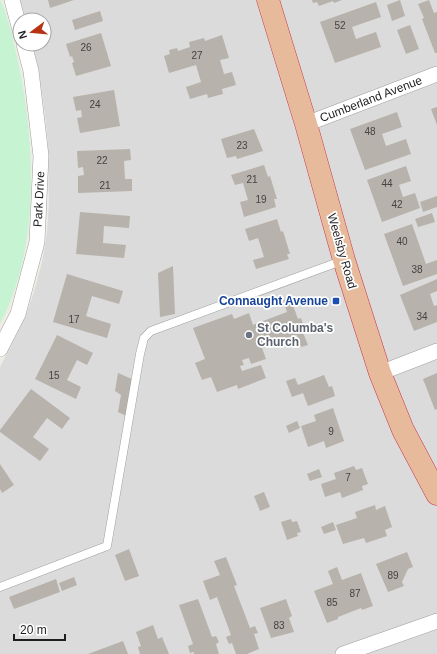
<svg xmlns="http://www.w3.org/2000/svg" width="437" height="654" font-family="Helvetica,sans-serif">
<style>
.residential{fill:#dcdbdb}
.park{fill:#c6f4d2}
.building{fill:#b7b2ab}
.lines{fill:none;stroke-linecap:round;stroke-linejoin:round}
.service-casing{stroke:#9f9f9f;stroke-width:9}
.minor-casing{stroke:#9f9f9f;stroke-width:16}
.trunk-casing{stroke:#c8354d;stroke-width:23}
.service{stroke:#fff;stroke-width:8}
.minor{stroke:#fff;stroke-width:15}
.trunk{stroke:#e8ba9c;stroke-width:22}
.transit-dot{fill:#1a4fb4;stroke:#fff;stroke-width:1.5}
.worship-dot{fill:#6b7280;stroke:#fff;stroke-width:1.5}
.labels{text-anchor:middle;stroke-width:3.5;stroke-linejoin:round;paint-order:stroke}
.number-label{font-size:10px;fill:#444341}
.street-label{font-size:12px;fill:#1e1e1e;stroke:#fff}
.transit-label{font-size:12px;font-weight:bold;fill:#164399;stroke:#fff;text-anchor:end}
.worship-label{font-size:12px;font-weight:bold;fill:#5b616d;stroke:#fff;text-anchor:start}
</style>
<rect width="100%" height="100%" fill="#eeece5"/>
<!-- residential -->
<polygon class="residential" points="20,0 437,0 437,654 0,654 0,367 24,320 34,292 42,262 47,233 49,203 48,145 46,122 39,72 32,44 44,44 44,20 26,20"/>
<!-- park -->
<path class="park" d="M0 0C5 7 14 41 16 52 35 137 42 244 0 324Z"/>
<!-- building -->
<g class="building">
<polygon points="48,0 74,0 50,8"/>
<polygon points="312,0 342,0 334,3 333,1 319,6 317,2 313,3"/>
<polygon points="400,0 405,16 392,21 387,5"/>
<polygon points="429,0 434,13 437,12 437,53 435,53 422,19 424,18 418,4"/>
<polygon points="376,2 381,17 352,27 356,39 376,32 381,47 335,63 320,22"/>
<polygon points="100,11 103,21 75,30 72,20"/>
<polygon points="410,25 419,49 406,54 397,30"/>
<polygon points="101,33 111,66 76,76 72,63 74,62 72,56 70,57 66,44"/>
<polygon points="222,35 229,58 220,60 224,74 232,72 236,85 222,89 223,94 208,98 207,94 190,99 186,87 201,82 196,65 169,73 164,56 170,54 169,50 177,48 178,51 190,47 189,42 204,38 205,41"/>
<polygon points="114,90 120,126 80,133 77,118 82,117 81,110 76,111 73,97"/>
<polygon points="437,107 437,125 431,109"/>
<polygon points="397,112 402,127 382,134 386,146 406,139 411,154 365,170 350,129"/>
<polygon points="254,129 263,151 237,159 236,156 227,158 221,139"/>
<polygon points="130,149 131,160 124,161 125,179 132,179 132,191 78,193 78,176 84,175 83,167 78,168 77,151"/>
<polygon points="264,165 268,177 270,176 277,199 274,199 276,207 244,217 240,202 248,200 243,183 235,185 231,175"/>
<polygon points="406,166 411,181 399,185 403,197 415,193 420,208 382,222 367,180"/>
<polygon points="437,196 437,207 423,212 420,202"/>
<polygon points="80,212 130,216 129,228 104,226 103,243 126,245 124,258 76,254"/>
<polygon points="432,213 435,222 418,227 415,219"/>
<polygon points="277,219 281,232 283,231 286,241 290,254 287,254 289,259 256,269 253,260 264,257 258,238 249,241 245,229"/>
<polygon points="412,224 426,264 437,260 437,274 403,286 384,234"/>
<polygon points="173,266 175,314 160,317 158,273"/>
<polygon points="67,274 123,291 119,304 92,296 86,316 111,324 107,338 53,322"/>
<polygon points="437,279 437,291 430,294 434,306 437,305 437,322 414,331 400,295"/>
<polygon points="290,297 298,319 301,318 304,327 301,328 308,345 301,347 297,335 262,348 266,359 251,364 249,358 242,360 244,365 240,366 242,371 261,365 266,378 238,389 237,385 217,392 211,377 202,380 195,363 205,359 193,328 232,314 234,319 249,313 253,325 287,312 283,300"/>
<polygon points="57,335 93,353 87,365 77,360 67,380 81,387 76,399 35,379"/>
<polygon points="118,373 134,380 128,417 118,412 121,395 115,391"/>
<polygon points="437,373 437,409 435,410 423,379"/>
<polygon points="324,375 329,387 332,386 335,396 308,406 303,393 292,397 286,381 295,378 298,385"/>
<polygon points="31,389 70,418 62,429 47,418 33,437 49,449 40,461 0,432 0,430"/>
<polygon points="333,408 344,441 326,448 324,441 308,447 301,426 316,421 314,415"/>
<polygon points="297,421 300,428 289,433 286,426"/>
<polygon points="0,464 14,485 2,493 0,489"/>
<polygon points="354,466 356,470 362,468 368,484 362,486 363,490 342,498 340,492 325,497 321,484 336,479 334,473"/>
<polygon points="319,469 322,477 310,481 307,474"/>
<polygon points="264,492 270,507 260,511 254,496"/>
<polygon points="375,505 376,510 385,506 392,527 385,530 387,536 366,543 364,538 343,544 336,525 357,518 355,512"/>
<polygon points="291,519 292,522 297,521 301,532 297,533 298,536 287,540 281,522"/>
<polygon points="333,522 336,530 324,534 321,527"/>
<polygon points="129,549 139,576 125,581 115,555"/>
<polygon points="407,552 413,567 408,569 402,582 404,586 388,592 376,564"/>
<polygon points="226,557 237,585 234,586 250,628 255,626 258,633 254,634 259,649 247,654 236,654 232,643 229,644 226,637 231,635 217,597 210,600 203,581 220,575 214,561"/>
<polygon points="337,567 342,580 361,573 373,606 362,610 361,608 338,617 338,619 327,623 314,591 333,584 328,571"/>
<polygon points="74,577 77,585 62,591 59,583"/>
<polygon points="56,579 60,592 14,609 9,597"/>
<polygon points="198,599 212,637 216,636 219,642 216,644 219,654 194,654 194,652 190,653 188,646 193,644 179,605"/>
<polygon points="286,599 292,616 289,618 294,632 271,638 260,608"/>
<polygon points="153,625 158,639 162,637 169,654 140,654 138,647 141,646 136,632"/>
<polygon points="123,641 128,654 88,654"/>
</g>
<g class="lines">
<!-- service casing -->
<g class="service-casing">
<polyline id="service" points="0,587 107,546 140,354 144,338 151,331 344,260"/>
</g>
<!-- minor casing -->
<g class="minor-casing">
<g id="minor">
<polyline points="12,0 20,30"/>
<polyline points="306,124 437,74"/>
<polyline points="0,349 18,314 37,242 41,156 31,71 24,44"/>
<polyline points="380,373 437,351"/>
<polyline points="343,654 437,621"/>
</g>
</g>
<!-- trunk casing -->
<g class="trunk-casing">
<polyline id="trunk" points="268,0 306,124 344,260 380,373 403,430 437,494"/>
</g>
<!-- service -->
<use href="#service" class="service"/>
<!-- minor -->
<use href="#minor" class="minor"/>
<!-- trunk -->
<use href="#trunk" class="trunk"/>
</g>
<!-- markers -->
<rect class="transit-dot" x="332" y="297" width="8" height="8" rx="2"/>
<circle class="worship-dot" cx="249" cy="335" r="4"/>
<g class="labels">
<!-- number labels -->
<g class="number-label">
<text x="340" y="29">52</text>
<text x="86" y="51">26</text>
<text x="197" y="59">27</text>
<text x="95" y="108">24</text>
<text x="370" y="135">48</text>
<text x="242" y="149">23</text>
<text x="102" y="164">22</text>
<text x="252" y="183">21</text>
<text x="387" y="187">44</text>
<text x="105" y="189">21</text>
<text x="261" y="203">19</text>
<text x="397" y="208">42</text>
<text x="402" y="245">40</text>
<text x="417" y="273">38</text>
<text x="422" y="320">34</text>
<text x="74" y="323">17</text>
<text x="54" y="379">15</text>
<text x="331" y="435">9</text>
<text x="348" y="481">7</text>
<text x="393" y="579">89</text>
<text x="355" y="597">87</text>
<text x="332" y="606">85</text>
<text x="279" y="629">83</text>
</g>
<!-- street labels -->
<g class="street-label">
<text transform="translate(371 99) rotate(-21)" y="4">Cumberland Avenue</text>
<text transform="translate(39 199) rotate(-87)" y="4">Park Drive</text>
<text transform="translate(342 251) rotate(74)" y="4">Weelsby Road</text>
</g>
<!-- transit labels -->
<g class="transit-label">
<text x="328" y="305">Connaught Avenue</text>
</g>
<!-- worship labels -->
<g class="worship-label">
<text x="257" y="332">St Columba's<tspan x="257" dy="14">Church</tspan></text>
</g>
</g>
<!-- north arrow -->
<g transform="translate(32 32) rotate(254)"><circle r="19" fill="#ffffff" stroke="#a5a5a5"/>
<path d="M0-3L7 15L0 10L-7 15Z" fill="#b83214"/>
<text y="-6" font-size="11" font-weight="bold" text-anchor="middle" fill="#1e1e1e">N</text>
</g>
<!-- scale -->
<path d="M14 634v6h51v-6" fill="none" stroke="#1e1e1e" stroke-width="2"/>
<text x="20" y="634" font-size="12" fill="#1e1e1e" stroke="#ffffff" stroke-width="3" paint-order="stroke">20 m</text>
</svg>
